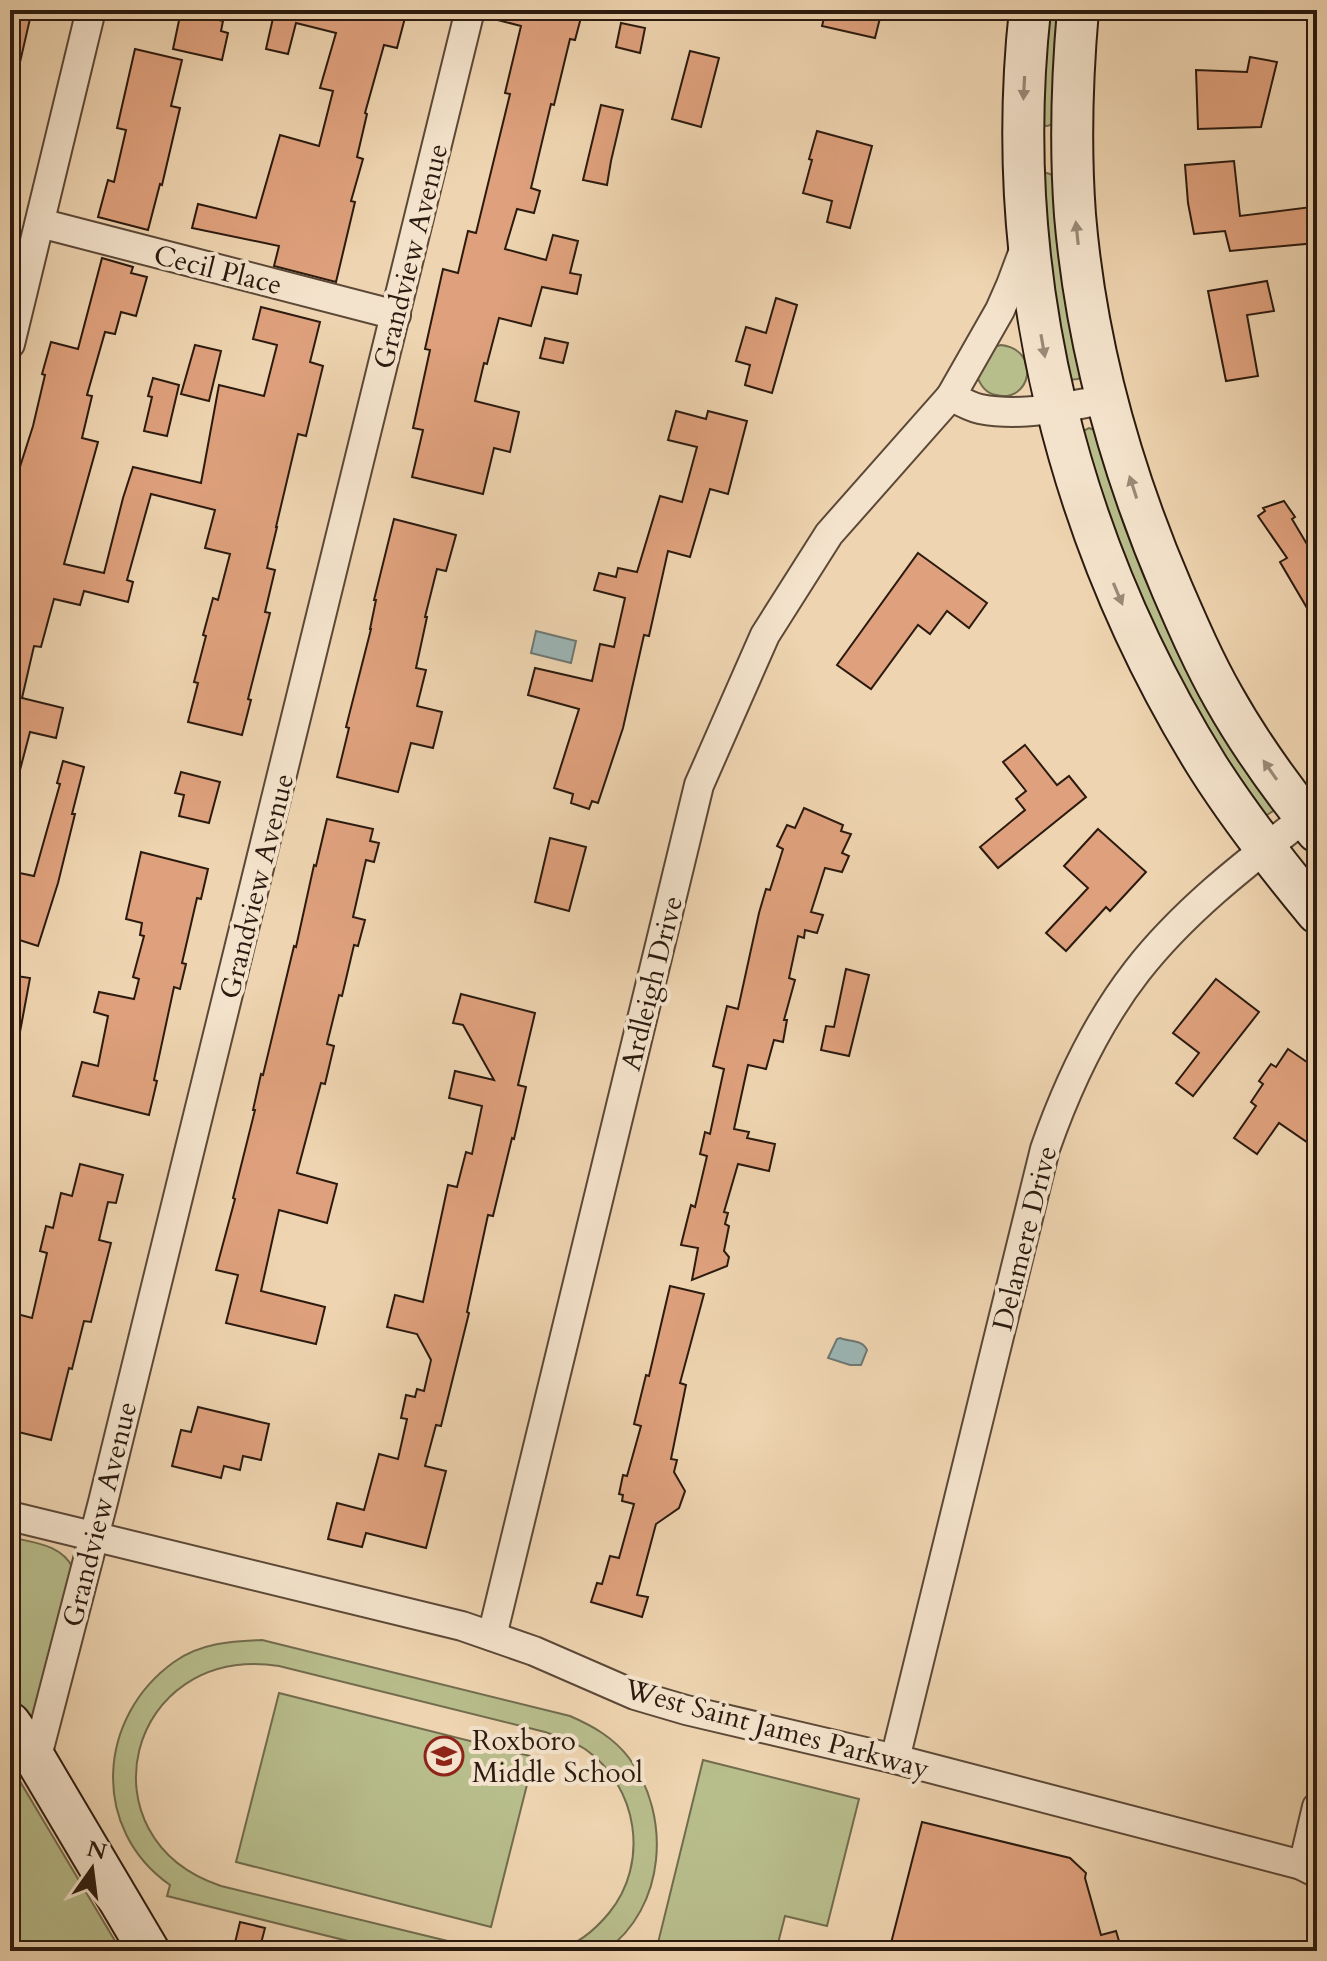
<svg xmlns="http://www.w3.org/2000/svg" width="1327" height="1961" font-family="Cardo,serif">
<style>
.green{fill:#b8bd8c;stroke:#726c4e;stroke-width:2}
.water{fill:#9cb6b5;stroke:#6f7873;stroke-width:2}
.building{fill:#dfa17d;stroke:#2b1a0f;stroke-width:2}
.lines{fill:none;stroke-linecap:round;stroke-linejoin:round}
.street-casing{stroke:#5c4837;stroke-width:32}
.secondary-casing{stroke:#2b1a0f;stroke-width:44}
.street{stroke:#f4e3cc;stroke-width:28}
.secondary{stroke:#f4e3cc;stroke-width:40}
.oneway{fill:#9a8977}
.labels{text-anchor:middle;stroke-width:8;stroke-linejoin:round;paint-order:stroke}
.street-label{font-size:28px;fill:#2b1a0f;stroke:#f4e3cc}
.poi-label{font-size:28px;fill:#2b1a0f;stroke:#f4e3cc;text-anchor:start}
</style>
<rect width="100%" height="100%" fill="#eed4b0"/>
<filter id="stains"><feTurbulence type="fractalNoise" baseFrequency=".0025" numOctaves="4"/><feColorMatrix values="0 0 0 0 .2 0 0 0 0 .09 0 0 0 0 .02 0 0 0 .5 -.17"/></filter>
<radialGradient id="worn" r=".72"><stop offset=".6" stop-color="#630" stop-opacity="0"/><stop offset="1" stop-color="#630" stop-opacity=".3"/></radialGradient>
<!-- green -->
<g class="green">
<polygon points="1044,10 1066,10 1057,123 1047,126 1041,125"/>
<polygon points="1043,172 1050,174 1056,178 1083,376 1078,379 1068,380 1037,176"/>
<path d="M1001 345C1042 350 1031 404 996 395 984 393 979 383 976 373L993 347Z"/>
<polygon points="1089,428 1097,431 1275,806 1273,811 1264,817 1169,679 1078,436 1081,432"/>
<path d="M10 1537C34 1543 61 1544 73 1568L18 1778 121 1951H10Z"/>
<path d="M262 1640 570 1716C593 1726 614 1738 629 1758 672 1816 666 1908 605 1951H555C577 1945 595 1930 609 1913 650 1863 638 1786 585 1749 573 1741 559 1737 545 1732L279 1666C126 1643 79 1839 221 1886L489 1951H388L167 1896 170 1885C90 1829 97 1717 174 1662 200 1643 232 1641 262 1640Z"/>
<polygon points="279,1693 534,1757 491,1927 236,1862"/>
<polygon points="703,1760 859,1799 827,1926 785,1916 776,1951 656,1951"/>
</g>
<!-- water -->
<g class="water">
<polygon points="536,631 576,641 571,663 531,653"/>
<path d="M840 1338C849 1342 862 1339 867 1350L861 1365H850L828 1358 837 1339Z"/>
</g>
<!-- building -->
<g class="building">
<polygon points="10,10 32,10 18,71 10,70"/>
<polygon points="272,10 389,10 406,14 397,48 384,45 365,113 367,114 357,157 363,159 351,201 355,202 336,282 274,266 279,246 192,228 198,204 256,218 280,135 319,146 333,91 320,88 336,33 296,23 288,54 266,49 273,18 272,17"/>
<polygon points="487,10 583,10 575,40 570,39 554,105 551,104 531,188 540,191 534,213 517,209 505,249 546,260 553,235 578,241 570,273 581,275 577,294 542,287 531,326 499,318 487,364 484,363 475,401 519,412 510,452 494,448 483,494 412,477 423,430 413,428 430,350 425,349 443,269 458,273 468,231 476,233 510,94 505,93 521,26 486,17"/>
<polygon points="826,10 882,10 875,38 822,26"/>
<polygon points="181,11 223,21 221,31 228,33 222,60 173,49"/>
<polygon points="621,23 645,28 640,53 616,47"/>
<polygon points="135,49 182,60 171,106 180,108 162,185 160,184 148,230 98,217 108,180 114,182 126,130 117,128"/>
<polygon points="690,51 719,58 701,127 672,119"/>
<polygon points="1250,57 1277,62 1261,127 1198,129 1196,70 1247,72"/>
<polygon points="601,105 623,110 611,161 607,185 583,180"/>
<polygon points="817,131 872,146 850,228 827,222 832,201 803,193 812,160 809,159"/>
<polygon points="1234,161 1240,216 1311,207 1316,243 1230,251 1225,231 1194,234 1188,203 1185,165"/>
<polygon points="102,258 133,267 131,273 147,277 136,316 121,312 115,334 105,332 87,395 92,396 82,438 98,442 64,564 104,573 123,498 133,467 201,483 219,385 264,396 277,345 253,339 261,307 320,322 310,362 323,366 306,436 298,434 276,527 277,527 267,568 275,570 265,612 270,613 248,699 251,700 242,735 188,722 198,683 194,682 206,636 203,635 213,598 218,600 230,554 205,548 215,510 151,494 127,580 133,582 128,602 84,591 80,605 54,599 41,647 34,646 22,698 63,708 56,738 30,732 16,785 10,784 10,498 33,426 45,375 42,374 51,342 78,349"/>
<polygon points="1267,281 1274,311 1247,315 1258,376 1226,381 1208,291"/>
<polygon points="776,298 797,305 772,393 745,385 750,365 736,361 746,327 766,333"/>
<polygon points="545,338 568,343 563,363 540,358"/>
<polygon points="195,345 221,351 209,401 181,394"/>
<polygon points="153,378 179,385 167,436 144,431 152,397 148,396"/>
<polygon points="676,411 706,419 708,411 747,421 728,494 710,489 690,557 668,551 649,636 644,635 623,728 598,803 592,801 589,809 571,803 573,794 554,788 579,709 528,695 535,668 592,681 600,644 614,647 625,598 594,590 599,573 616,577 618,568 637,572 660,496 682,502 697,447 668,440"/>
<polygon points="1284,501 1295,517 1292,519 1317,561 1317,625 1280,562 1287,558 1258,516 1265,511 1263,508"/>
<polygon points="394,519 456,535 446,571 437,569 425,617 427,617 416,668 426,670 417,706 442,712 433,748 411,743 398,792 337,777 349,728 346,727 371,629 370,629 376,600 374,600"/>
<polygon points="918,553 987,603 969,628 947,611 930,634 918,625 871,689 837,665"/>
<polygon points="1025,745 1057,785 1069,776 1086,797 998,868 980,847 1025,810 1016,799 1026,791 1003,762"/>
<polygon points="63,761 84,767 72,814 75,814 58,883 38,946 10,937 10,871 34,876 60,784 57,783"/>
<polygon points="181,772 220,782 209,823 179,816 184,795 175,793"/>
<polygon points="804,808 843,825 841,831 851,834 842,853 849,856 842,872 825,868 811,912 823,915 817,933 805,930 804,938 798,936 789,978 795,980 784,1020 787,1020 783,1042 774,1040 766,1069 748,1065 734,1129 749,1132 747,1138 775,1144 769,1171 738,1164 724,1212 728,1213 725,1224 729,1226 724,1251 729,1257 727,1266 692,1280 698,1248 681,1245 691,1205 695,1207 707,1156 700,1154 705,1132 710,1134 724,1069 713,1066 727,1006 738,1009 759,913 766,889 770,890 783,849 777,846 787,825 795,828"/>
<polygon points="327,819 373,829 370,841 379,843 374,862 366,860 353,917 365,920 358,946 354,945 342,996 339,995 327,1044 334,1046 325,1084 321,1083 297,1173 337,1184 327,1223 279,1210 261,1291 325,1307 316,1344 226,1323 238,1275 216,1270 235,1199 233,1198 255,1110 253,1110 261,1074 263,1075 294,946 296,947 314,865 316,866"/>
<polygon points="1098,829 1146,872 1110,911 1106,907 1066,951 1046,933 1088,888 1064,866"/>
<polygon points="550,838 586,847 569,911 535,902"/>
<polygon points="141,852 208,869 201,899 197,898 182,963 186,964 180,989 174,987 154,1080 157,1081 149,1115 73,1096 82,1062 98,1066 108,1016 94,1012 99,992 134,999 139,979 133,977 144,936 140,935 142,923 126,919"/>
<polygon points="846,969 869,975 849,1056 821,1050 826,1026 834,1027"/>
<polygon points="10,975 30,978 20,1032 10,1031"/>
<polygon points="1216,979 1259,1012 1193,1096 1176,1083 1199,1053 1173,1033"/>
<polygon points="461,994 535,1013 518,1085 526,1087 514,1139 512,1138 493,1216 488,1215 467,1312 469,1313 441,1426 436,1425 425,1466 446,1471 426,1548 366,1533 362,1547 328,1539 337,1503 364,1510 379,1454 398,1459 407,1419 401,1418 406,1395 415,1397 417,1389 424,1391 431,1360 417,1334 387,1327 395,1295 423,1302 448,1185 457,1187 466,1152 472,1154 482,1106 449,1098 455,1071 494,1080 463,1025 453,1023"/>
<polygon points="1288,1049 1317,1069 1317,1149 1279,1123 1257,1154 1234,1138 1256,1106 1251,1102 1263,1084 1259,1081 1271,1064 1276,1067"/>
<polygon points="80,1164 123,1175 116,1203 108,1202 99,1240 111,1243 91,1322 84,1321 72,1369 69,1368 51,1440 10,1430 10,1312 32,1318 47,1253 40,1251 46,1226 53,1228 61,1193 72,1196"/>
<polygon points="670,1286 704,1294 680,1383 686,1385 671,1459 677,1460 674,1472 685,1491 679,1508 656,1524 637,1595 648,1597 642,1617 591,1602 597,1583 602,1584 610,1556 619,1558 634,1504 622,1501 623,1495 619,1494 623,1475 627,1476 641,1426 634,1424 646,1375 649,1376"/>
<polygon points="198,1407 269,1424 261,1460 243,1456 240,1470 224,1466 221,1478 172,1466 181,1430 191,1432"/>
<polygon points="922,1822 1070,1858 1086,1873 1085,1878 1101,1935 1116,1931 1122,1951 889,1951"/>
<polygon points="240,1922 265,1928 259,1951 233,1951"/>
</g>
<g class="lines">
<!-- street casing -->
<g class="street-casing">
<g id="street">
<polyline points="40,223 396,315"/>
<polyline points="10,344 91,10"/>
<polyline points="951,396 1000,310 1011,285 1027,242"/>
<polyline points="10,1516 462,1626 534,1651 635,1695 686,1710 895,1759 1317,1869"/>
<path d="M492 1636 699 785 765 635 829 534 951 396C960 401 970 407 980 409 1022 417 1065 407 1107 399"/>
<path d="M895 1759 1045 1149C1067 1086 1095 1025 1137 971 1187 907 1253 858 1317 808"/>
<polyline points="36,1760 103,1502 470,10"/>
<polyline points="1317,1807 1303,1866 1317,1873"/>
</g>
</g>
<!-- secondary casing -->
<g class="secondary-casing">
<g id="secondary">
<path d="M1030 10C1001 275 1068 542 1208 767 1241 819 1278 866 1317 913"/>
<path d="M1078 10C1072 78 1070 147 1075 215 1086 344 1121 470 1172 589 1188 626 1204 663 1224 698 1251 746 1283 790 1317 832"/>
<polyline points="10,1723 36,1760 149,1951"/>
</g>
</g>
<!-- street -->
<use href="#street" class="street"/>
<!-- secondary -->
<use href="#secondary" class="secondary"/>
</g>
<!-- one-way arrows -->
<defs><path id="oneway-solid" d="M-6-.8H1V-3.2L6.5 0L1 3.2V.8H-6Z" transform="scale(2)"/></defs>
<g class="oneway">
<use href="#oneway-solid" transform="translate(1024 88) rotate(93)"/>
<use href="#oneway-solid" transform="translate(1077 233) rotate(-96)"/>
<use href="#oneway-solid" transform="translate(1043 346) rotate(80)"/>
<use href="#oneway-solid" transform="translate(1133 487) rotate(-108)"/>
<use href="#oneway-solid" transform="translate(1118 594) rotate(67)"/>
<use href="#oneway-solid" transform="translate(1270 770) rotate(-125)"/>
</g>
<!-- icons -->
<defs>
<g id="school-ring" transform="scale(2)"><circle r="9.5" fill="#f4e3cc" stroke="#8f2418" stroke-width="1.5"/><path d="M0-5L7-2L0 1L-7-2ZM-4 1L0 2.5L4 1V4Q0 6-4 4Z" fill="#8f2418"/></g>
</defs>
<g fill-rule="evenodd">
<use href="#school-ring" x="444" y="1756"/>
</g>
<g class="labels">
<!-- street labels -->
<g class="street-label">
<text transform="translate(410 256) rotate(-76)" y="10">Grandview Avenue</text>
<text transform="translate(218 269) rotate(14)" y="10">Cecil Place</text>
<text transform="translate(256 886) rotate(-76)" y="10">Grandview Avenue</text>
<text transform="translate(651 983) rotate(-76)" y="10">Ardleigh Drive</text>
<text transform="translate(1024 1238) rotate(-76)" y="10">Delamere Drive</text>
<text transform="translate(99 1514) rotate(-76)" y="10">Grandview Avenue</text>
<text transform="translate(777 1728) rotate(15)" y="10">West Saint James Parkway</text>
</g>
<!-- poi labels -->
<g class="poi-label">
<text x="472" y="1750">Roxboro<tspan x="472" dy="32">Middle School</tspan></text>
</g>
</g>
<!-- margin -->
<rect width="1327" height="1961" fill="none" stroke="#eed4b0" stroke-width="40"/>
<rect x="12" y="12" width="1303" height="1937" fill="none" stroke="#2b1a0f" stroke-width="4"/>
<rect x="20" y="20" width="1287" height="1921" fill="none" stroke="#2b1a0f" stroke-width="2"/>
<!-- north arrow -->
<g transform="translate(92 1869) rotate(14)" stroke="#f4e3cc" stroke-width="6" paint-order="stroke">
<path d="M0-6L14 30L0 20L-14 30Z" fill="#2b1a0f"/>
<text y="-12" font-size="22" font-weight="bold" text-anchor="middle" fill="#2b1a0f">N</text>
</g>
<rect width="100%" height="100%" filter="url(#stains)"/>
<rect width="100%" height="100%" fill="url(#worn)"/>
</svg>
